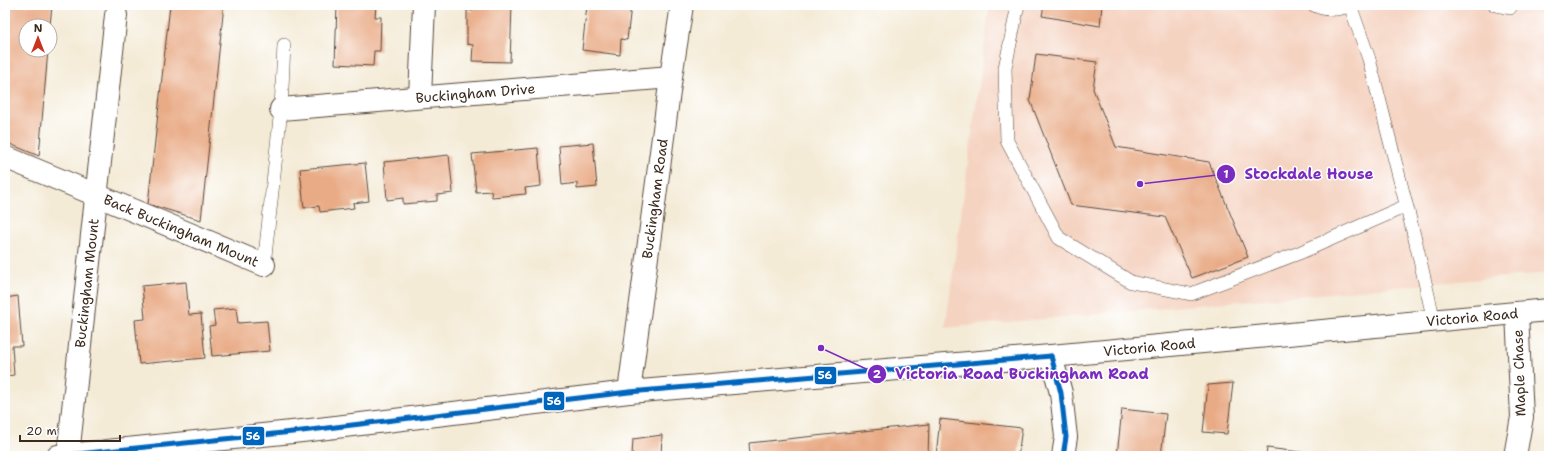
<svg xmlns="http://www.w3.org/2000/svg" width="1554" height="461" font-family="'Shantell Sans',sans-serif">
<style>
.built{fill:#f5d3c1}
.building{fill:#e9ab86}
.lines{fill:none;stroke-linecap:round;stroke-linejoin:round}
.lane-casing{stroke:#57473a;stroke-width:14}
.street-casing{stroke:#57473a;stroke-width:24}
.secondary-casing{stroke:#57473a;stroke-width:24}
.lane{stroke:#fff;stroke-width:13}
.street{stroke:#fff;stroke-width:22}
.secondary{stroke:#fff;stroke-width:22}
.bus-1-casing{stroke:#fff;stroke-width:8}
.bus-1{stroke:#0065bd;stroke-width:5}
.labels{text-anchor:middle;stroke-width:3;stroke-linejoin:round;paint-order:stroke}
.street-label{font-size:14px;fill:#3b2a1e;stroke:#fff}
.leader{fill:none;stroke:#7b2cbf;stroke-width:1.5}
.callout-dot{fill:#7b2cbf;stroke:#fff;stroke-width:1.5}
.mark-label{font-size:12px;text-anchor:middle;font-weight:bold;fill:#fff}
.callout-label{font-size:15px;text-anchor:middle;font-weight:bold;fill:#7b2cbf;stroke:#fff;stroke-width:3;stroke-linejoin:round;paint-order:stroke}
.line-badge{stroke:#fff;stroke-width:1.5}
.badge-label{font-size:11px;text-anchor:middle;font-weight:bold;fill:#fff}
</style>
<rect width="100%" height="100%" fill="#fff"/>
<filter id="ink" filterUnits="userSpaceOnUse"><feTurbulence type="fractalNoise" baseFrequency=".025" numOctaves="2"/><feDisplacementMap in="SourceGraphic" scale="8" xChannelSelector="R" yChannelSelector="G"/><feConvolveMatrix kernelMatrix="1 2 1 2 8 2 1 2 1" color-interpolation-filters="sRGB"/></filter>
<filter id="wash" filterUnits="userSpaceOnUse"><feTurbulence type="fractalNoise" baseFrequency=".012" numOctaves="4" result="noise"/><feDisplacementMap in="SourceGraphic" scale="16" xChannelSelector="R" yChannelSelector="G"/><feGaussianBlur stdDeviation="0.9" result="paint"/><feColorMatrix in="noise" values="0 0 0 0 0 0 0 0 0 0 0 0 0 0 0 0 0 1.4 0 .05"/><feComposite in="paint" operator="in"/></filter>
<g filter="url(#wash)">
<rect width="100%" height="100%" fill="#f4ebd7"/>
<!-- built -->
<polygon class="built" points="990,5 1549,5 1549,273 945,328"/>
<g id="blocks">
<!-- building -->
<g class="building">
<polygon points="5,5 52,5 50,26 26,26 26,50 48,50 39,156 5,142"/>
<polygon points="170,5 224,5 201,220 148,204"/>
<polygon points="337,5 376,5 375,17 381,17 380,51 374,51 373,66 335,64"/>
<polygon points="473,5 512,5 510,62 472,61 473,45 467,44 467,10 473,11"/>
<polygon points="587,5 625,5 631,6 627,40 621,39 620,55 582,50"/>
<polygon points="1044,5 1102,5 1100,26 1042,16"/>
<polygon points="1036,54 1097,62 1093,89 1116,147 1209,162 1248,257 1192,278 1165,217 1071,205 1030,100"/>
<polygon points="593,143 597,187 577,189 577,183 562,185 559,146"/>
<polygon points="538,148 541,186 525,188 526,194 492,197 491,191 476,192 472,154"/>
<polygon points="449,155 453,193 437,195 437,201 403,204 403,198 387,200 384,162"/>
<polygon points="365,163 369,201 353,203 354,208 320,212 319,206 304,208 300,169"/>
<polygon points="186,282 189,315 201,314 205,358 139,364 135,320 145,319 142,286"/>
<polygon points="18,296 22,346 12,346 14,375 5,376 5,298"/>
<polygon points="236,308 238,323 267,321 270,351 212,356 209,326 215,325 213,310"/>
<polygon points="1233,383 1227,434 1203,432 1208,385"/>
<polygon points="1122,409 1166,414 1161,456 1117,456"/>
<polygon points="940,419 1022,428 1018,456 936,456"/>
<polygon points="929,424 928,456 750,456 749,443"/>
<polygon points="662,435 661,456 632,456 633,439"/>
<polygon points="1267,448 1324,455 1324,456 1266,456"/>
<polygon points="1238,452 1259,455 1259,456 1238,456"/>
</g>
</g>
</g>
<g filter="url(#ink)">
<use href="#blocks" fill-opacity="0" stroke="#57473a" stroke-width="1"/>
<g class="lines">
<!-- lane casing -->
<g class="lane-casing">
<g id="lane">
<polyline points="1018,5 1005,68 1007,141 1059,238 1131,282 1191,294 1299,253 1406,206"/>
<path d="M1314 5C1326 11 1339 10 1351 5"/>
<polyline points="1350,5 1369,59 1416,243 1434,321"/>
<polyline points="1495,5 1510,8"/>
<polyline points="264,265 281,109 284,45"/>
</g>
</g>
<!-- street casing -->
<g class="street-casing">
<g id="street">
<polyline points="420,97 424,5"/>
<path id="s1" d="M281 109 671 77"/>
<path id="s2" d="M5 157 264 265"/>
<polyline points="1051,356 1061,393 1066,437 1063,456"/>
<path id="s3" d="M629 392 671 77 682 5"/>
<path id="s4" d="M68 455 116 15"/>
<polyline points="1515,456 1522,417 1517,313"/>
</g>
</g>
<!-- secondary casing -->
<g class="secondary-casing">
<g id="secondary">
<path id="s5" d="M58 456 302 431 629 392 1051 356 1549 310"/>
</g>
</g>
<!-- lane -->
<use href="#lane" class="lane"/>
<!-- street -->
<use href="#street" class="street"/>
<!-- secondary -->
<use href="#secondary" class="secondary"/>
<!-- bus-1 casing -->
<g class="bus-1-casing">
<g id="bus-1">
<polyline points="1051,356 1061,393 1066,437 1063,456"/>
<polyline points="58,456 302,431 629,392 1051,356"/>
</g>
</g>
<!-- bus-1 -->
<use href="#bus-1" class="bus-1"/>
</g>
</g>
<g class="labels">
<!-- street labels -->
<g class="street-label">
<text dy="5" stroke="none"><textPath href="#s1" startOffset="195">Buckingham Drive</textPath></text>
<text dy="5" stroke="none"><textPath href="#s3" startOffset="195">Buckingham Road</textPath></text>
<text dy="5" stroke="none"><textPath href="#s2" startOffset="191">Back Buckingham Mount</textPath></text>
<text dy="5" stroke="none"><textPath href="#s4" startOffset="173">Buckingham Mount</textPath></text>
<text dy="5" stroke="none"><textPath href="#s5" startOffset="1421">Victoria Road</textPath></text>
<text dy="5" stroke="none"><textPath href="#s5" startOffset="1097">Victoria Road</textPath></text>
<text transform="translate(1519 373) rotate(-92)" y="5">Maple Chase</text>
</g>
</g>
<!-- callouts -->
<path class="leader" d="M1140 184L1226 174M821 348L877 374"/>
<g class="callout-dot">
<circle cx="1140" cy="184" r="4"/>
<circle cx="821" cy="348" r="4"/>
<circle cx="1226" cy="174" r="10"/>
<circle cx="877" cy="374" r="10"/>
</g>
<g class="mark-label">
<text x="1226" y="178">1</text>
<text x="877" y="378">2</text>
</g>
<g class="callout-label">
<text x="1309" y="179">Stockdale House</text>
<text x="1022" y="379">Victoria Road Buckingham Road</text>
</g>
<g class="line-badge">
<rect x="814" y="366" width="23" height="19" rx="4" fill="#0065bd"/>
<rect x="543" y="391" width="22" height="20" rx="4" fill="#0065bd"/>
<rect x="242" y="426" width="23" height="20" rx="4" fill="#0065bd"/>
</g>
<g class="badge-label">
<text x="825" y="379">56</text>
<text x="554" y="405">56</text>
<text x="253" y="440">56</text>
</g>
<!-- margin -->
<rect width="1554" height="461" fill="none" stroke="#fff" stroke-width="20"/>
<!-- north arrow -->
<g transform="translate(38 38)"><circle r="19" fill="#ffffff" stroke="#b1aaa5"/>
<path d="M0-3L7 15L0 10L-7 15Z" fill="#c8321e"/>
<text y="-6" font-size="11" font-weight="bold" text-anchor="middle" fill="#3b2a1e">N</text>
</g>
<!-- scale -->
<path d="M20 435v6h100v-6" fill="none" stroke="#3b2a1e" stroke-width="2"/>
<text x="26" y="435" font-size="12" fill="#3b2a1e" stroke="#ffffff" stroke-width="3" paint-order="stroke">20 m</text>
</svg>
